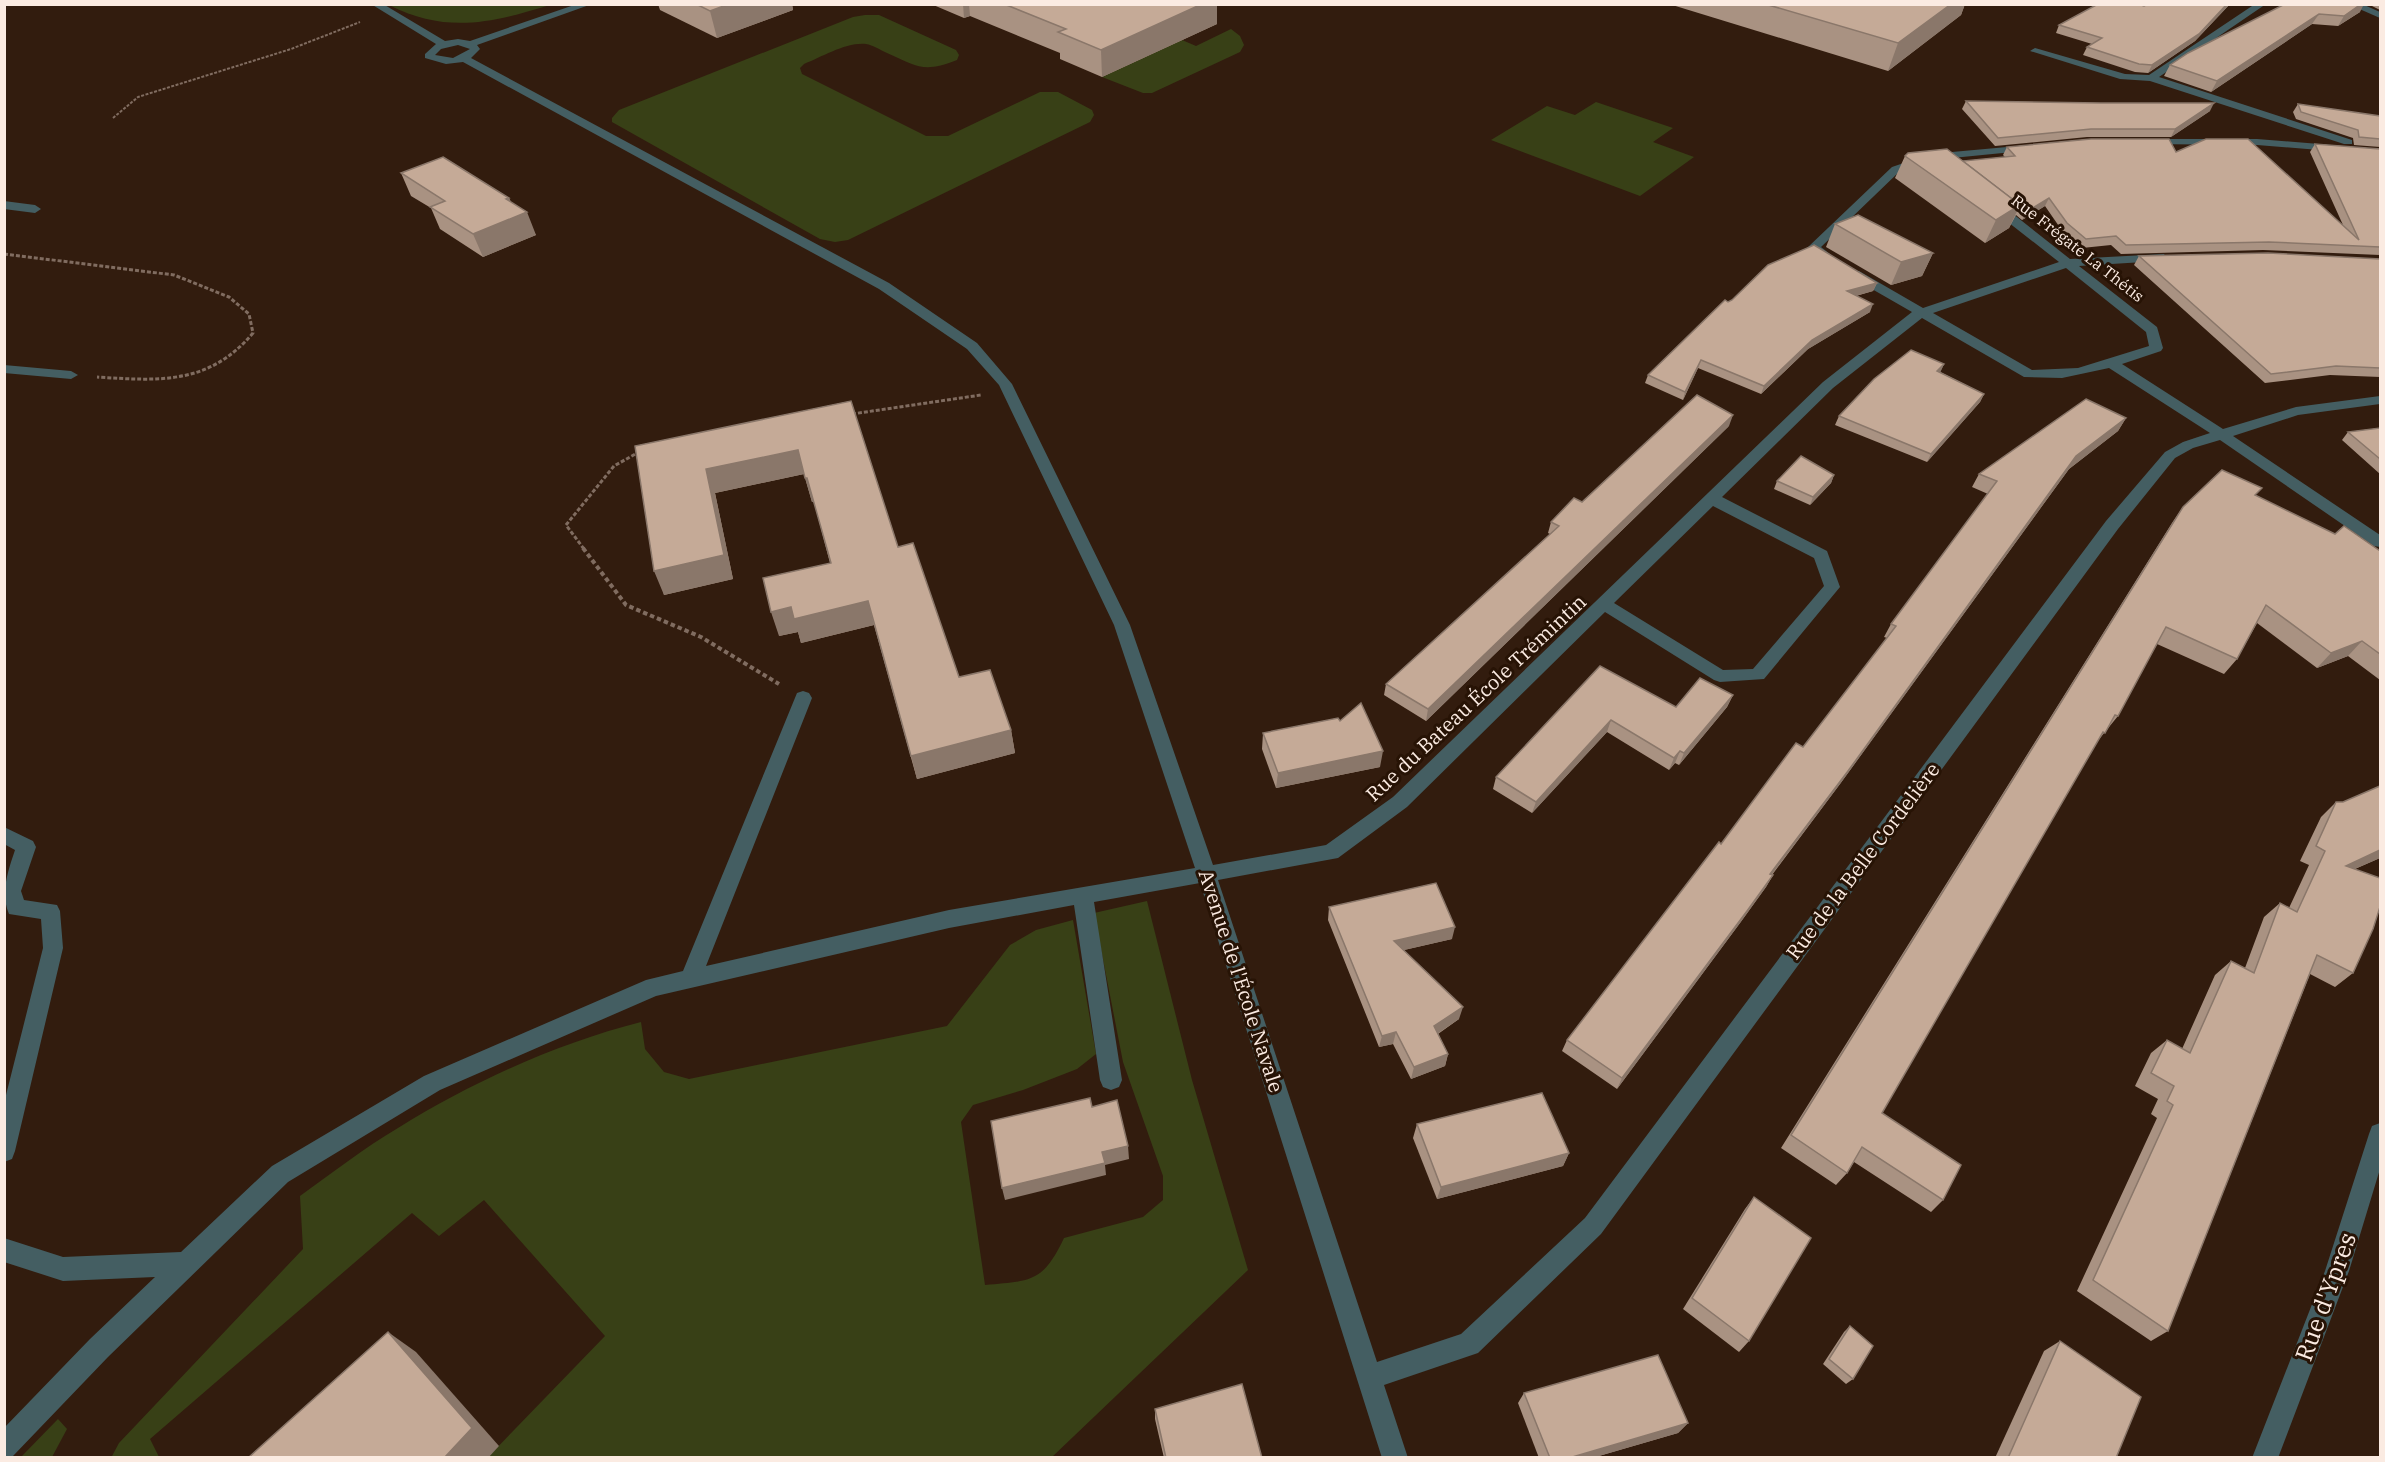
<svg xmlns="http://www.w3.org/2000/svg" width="2385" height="1462" font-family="'IBM Plex Serif',serif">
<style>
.green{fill:#384016}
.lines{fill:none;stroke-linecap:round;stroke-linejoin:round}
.path-far2{stroke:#806c60;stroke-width:2;stroke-dasharray:3 1.5;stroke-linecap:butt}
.path-far1{stroke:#806c60;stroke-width:3;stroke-dasharray:4 2;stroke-linecap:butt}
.path{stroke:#806c60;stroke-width:4;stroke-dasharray:4.5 3;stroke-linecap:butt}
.minor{fill:#445e62;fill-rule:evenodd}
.wall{fill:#a99282}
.shaded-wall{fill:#8a776a}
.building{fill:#c5aa97;stroke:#8a776a;stroke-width:1.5}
.labels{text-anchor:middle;stroke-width:6;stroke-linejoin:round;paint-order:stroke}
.far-street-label{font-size:16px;fill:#fbebe2;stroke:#271305}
.street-label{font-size:20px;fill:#fbebe2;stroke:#271305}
.near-street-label{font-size:24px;fill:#fbebe2;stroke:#271305}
</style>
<rect width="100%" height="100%" fill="#321c0e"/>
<!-- green -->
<g class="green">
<path d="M389 5H550C491 23 446 34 389 5Z"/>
<path d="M865 15H879L956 50 959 55 957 60C924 73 918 67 887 53 880 50 873 45 866 44 846 42 822 57 804 64L800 68 802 74 926 136H948L1040 92H1058L1092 110 1094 115 1090 122 848 240 835 242 820 239 612 122V118L619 110 853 17Z"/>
<polygon points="1231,29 1240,36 1244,45 1240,52 1152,93 1143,93 1102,77 1182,40 1196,46"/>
<polygon points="1596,102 1673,128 1653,142 1694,157 1640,196 1491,140 1547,106 1575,115"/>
<path d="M1147 901 1192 1080 1248 1270 1052 1457H488L605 1336 484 1200 439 1236 412 1213 150 1439 159 1457 111 1458 119 1443 303 1249 300 1196C332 1173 364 1148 398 1128 472 1082 558 1043 641 1022L645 1049 664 1072 689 1079 947 1026 1010 945 1036 930 1073 920 1096 1054 1077 1069 1023 1090 973 1105 961 1122 985 1285C1032 1281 1043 1282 1064 1238L1143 1217 1163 1200V1176L1123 1062 1094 913Z"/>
<polygon points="58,1419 67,1429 52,1457 21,1457"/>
</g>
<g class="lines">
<!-- path-far2 -->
<polyline class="path-far2" points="113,118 138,97 291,49 360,22"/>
<!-- path-far1 -->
<g class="path-far1">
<path d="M4 254 174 275 229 297 249 314 253 333C209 385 160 381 97 377"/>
<polyline points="852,414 981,395"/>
<polyline points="584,549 566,525 614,466 639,452"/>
</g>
<!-- path -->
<polyline class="path" points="583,548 626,605 701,637 779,684"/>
<!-- minor -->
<g class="minor">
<path d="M371 4H383L445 41 458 39 470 41 577 4H592L477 45 480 49 471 58 889 283 977 343 1012 384 1130 625 1213 865 1326 845 1393 797 1823 382 1912 312 1851 277 1849 274 1851 271H1859L1923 308 2059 262 1990 208V202H1998L2070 259 2164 254 2166 257 2160 261 2079 266 2157 327 2163 348 2161 351 2122 364 2223 429 2296 407 2380 396V404L2298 415 2233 436 2380 535V547L2374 546 2220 440 2193 448 2175 458 2118 529 1601 1234 1478 1353 1384 1385 1408 1458H1382L1200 883 1094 902 1122 1080 1119 1087 1111 1090 1103 1087 1100 1080 1074 905 949 928 656 996 440 1090 288 1182 108 1357 13 1456 4 1458V1428L90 1339 155 1277 63 1281 4 1262V1238L63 1257 181 1252 272 1166 424 1076 646 980 683 971 797 693 803 691 809 693 812 698 706 966 949 910 1195 868 1114 625 999 385 967 349 879 289 463 62 446 64 425 58V54L436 44ZM458 45 470 49 453 58 435 55 441 49ZM2066 268 2146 332 2149 346 2078 368 2032 370 1933 313ZM1922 318 2024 377 2062 378 2109 368 2210 433 2183 442 2165 452 2106 521 1585 1218 1461 1334 1377 1362 1218 880 1338 858 1407 807 1605 612 1714 680 1720 682 1764 679 1840 587 1827 551 1722 497 1833 388ZM1713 506 1814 558 1824 586 1753 669 1723 670 1614 603Z"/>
<polygon points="2255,4 2266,4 2159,77 2352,140 2352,144 2344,144 2150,81 2120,79 2030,51 2035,48 2125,74 2149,75"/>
<polygon points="2348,4 2362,4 2380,12 2380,18"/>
<polygon points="2146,139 2257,139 2380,149 2380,155 2257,145 2142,144 2140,142"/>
<polygon points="2029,145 2035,148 2033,150 1932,160 1900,171 1821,247 1835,258 1833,261 1825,261 1807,248 1892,167 1930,154"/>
<polygon points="4,201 35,205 41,209 35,213 4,209"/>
<polygon points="4,365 71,371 78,375 71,379 4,373"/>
<path d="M4 827 33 841 36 847 21 891 24 900 57 905 60 911 63 948 15 1151 12 1159 4 1162V1103L43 948 41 919 9 914C0 893 8 871 15 850L4 844Z"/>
<polygon points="2380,1123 2380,1169 2349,1271 2278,1458 2252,1458 2325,1271 2369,1134 2372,1126"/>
</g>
</g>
<!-- wall -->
<g class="wall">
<polygon points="658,4 792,4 793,10 717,38 660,10"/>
<polygon points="931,4 1217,4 1217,24 1102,77 1060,59 1060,53 970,16 964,18"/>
<polygon points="1669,4 1965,4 1961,15 1888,71"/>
<polygon points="2148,4 2230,4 2195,41 2148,73 2135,72 2083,55 2087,47 2092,44 2056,33 2059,25 2144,6"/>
<polygon points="2285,4 2360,12 2338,26 2312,24 2211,92 2164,76 2170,65"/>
<polygon points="2368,4 2380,4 2380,10"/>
<polygon points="1966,101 2210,111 2171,137 2087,137 1995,146 1962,109"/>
<polygon points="2298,104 2380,116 2380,147 2354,145 2353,138 2296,119 2293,112"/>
<polygon points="2315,144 2380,149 2380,255 2263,250 2121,254 2111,245 2082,248 2063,232 2045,206 2022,220 2016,215 2009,228 1985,243 1895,178 1905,156 1963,161 2005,157 2003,155 2007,147 2176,152 2343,225 2310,152"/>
<polygon points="401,173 509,198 511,202 536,235 483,257 440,229 431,208 411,196"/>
<polygon points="1835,224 1933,253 1922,276 1891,285 1826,247"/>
<polygon points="2139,256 2380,259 2380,377 2330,375 2265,383 2134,265"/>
<polygon points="1877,283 1873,291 1856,296 1870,312 1808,349 1761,394 1698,368 1683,400 1645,383 1648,375 1728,302"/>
<polygon points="1944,364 1940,372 1984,394 1980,402 1927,462 1835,425 1839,416"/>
<polygon points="851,401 898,547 959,677 1011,730 1015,753 917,779 874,625 801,643 798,632 779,636 830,563 814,502 812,502 804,474 715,493 733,579 664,595 635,446"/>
<polygon points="2126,418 2118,431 2069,469 1840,784 1772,875 1773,875 1766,887 1740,923 1617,1089 1562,1051 1567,1040 1721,844 1803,747 1887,638 1884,637 1891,624 1988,494 1972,487 1979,474"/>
<polygon points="1729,426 1426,721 1384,695 1386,684 1550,534 1548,533 1551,522 1582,502"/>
<polygon points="2380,428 2380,474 2342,440 2348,432"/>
<polygon points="1834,475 1831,483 1810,505 1774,489 1777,481"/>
<polygon points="2256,496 2335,534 2380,551 2380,680 2348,656 2317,668 2257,623 2237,659 2224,674 2157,644 2118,716 2096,743 1882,1113 1943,1200 1931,1212 1854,1162 1847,1173 1836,1185 1781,1148 2172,523 2183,507"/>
<polygon points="1600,666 1676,707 1733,695 1727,707 1679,765 1675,763 1669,770 1607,732 1532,813 1493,789 1496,777"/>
<polygon points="1263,733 1380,767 1276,788 1262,749"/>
<polygon points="2380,786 2380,858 2355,869 2353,973 2335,987 2310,974 2168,1331 2151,1341 2077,1291 2157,1118 2151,1114 2158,1099 2135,1086 2151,1053 2167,1040 2182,1049 2215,975 2231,961 2245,968 2264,917 2280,903 2289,908 2309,865 2300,861 2321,817 2336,802 2343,802"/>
<polygon points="1329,907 1452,939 1404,950 1459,1019 1438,1034 1448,1054 1445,1066 1411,1079 1393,1044 1379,1047 1328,920"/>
<polygon points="1417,1124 1569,1153 1563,1166 1437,1199 1413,1138"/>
<polygon points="1754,1197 1749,1341 1739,1352 1683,1309 1745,1209"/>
<polygon points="1850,1326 1853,1379 1846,1384 1823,1364 1844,1332"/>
<polygon points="2060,1341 2116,1458 1995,1458 2044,1351"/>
<polygon points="1524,1393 1688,1423 1678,1433 1592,1458 1539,1458 1518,1403"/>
<polygon points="1155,1409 1262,1458 1164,1458 1155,1419"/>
</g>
<!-- shaded-wall -->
<g class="shaded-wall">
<polygon points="729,4 792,4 793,10 717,38 710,11"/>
<polygon points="963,4 969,4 970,16 964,18"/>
<polygon points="1202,4 1217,4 1217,24 1102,77 1101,50"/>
<polygon points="1951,4 1965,4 1961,15 1888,71 1898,43"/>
<polygon points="2227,4 2230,4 2195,41 2148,73 2152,65"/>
<polygon points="2361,4 2364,4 2360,12 2338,26 2344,16"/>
<polygon points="2319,14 2312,24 2211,92 2217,81"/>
<polygon points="2214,103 2210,111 2171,137 2175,129"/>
<polygon points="509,198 517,216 527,212 536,235 483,257 473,234 506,199"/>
<polygon points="2049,198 2045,206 2022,220 2026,212"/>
<polygon points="2020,205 2009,228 1985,243 1996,220"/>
<polygon points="1933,253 1922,276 1891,285 1901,262"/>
<polygon points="1877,283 1873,291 1844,299 1847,291"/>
<polygon points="1873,304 1870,312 1808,349 1761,394 1764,386 1812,340"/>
<polygon points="1701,360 1698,368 1683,400 1685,392"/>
<polygon points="1944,364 1940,373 1937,371"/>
<polygon points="1984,394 1980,402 1927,462 1931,454"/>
<polygon points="1733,415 1729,426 1426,721 1428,709"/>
<polygon points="2126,418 2118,431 2069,469 1840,784 1763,886 1770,874 2076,456"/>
<polygon points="798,450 804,474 715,493 733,579 664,595 654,571 706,469"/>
<polygon points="1834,475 1831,483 1810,505 1813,497"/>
<polygon points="805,478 807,478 814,502 812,502"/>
<polygon points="868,601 874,625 801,643 798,632 779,636 771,612 791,607"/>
<polygon points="2362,641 2348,656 2317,668 2331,653"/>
<polygon points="1733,695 1727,707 1679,765 1684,753"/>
<polygon points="1611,720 1607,732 1532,813 1536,802"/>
<polygon points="1011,730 1015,753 917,779 911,756"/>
<polygon points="1383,751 1380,767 1276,788 1278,773"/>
<polygon points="1680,751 1675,763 1669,770 1674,758"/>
<polygon points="2380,850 2380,858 2329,880 2346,866"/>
<polygon points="1773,875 1766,887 1740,923 1617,1089 1622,1078"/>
<polygon points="1455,927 1452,939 1391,953 1394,941"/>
<polygon points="1463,1007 1459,1019 1431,1038 1434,1026"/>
<polygon points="1396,1032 1393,1044 1379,1047 1382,1036"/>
<polygon points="1448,1054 1445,1066 1411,1079 1414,1067"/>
<polygon points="1128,1146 1129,1159 1105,1165 1106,1175 1005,1200 1002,1188 1102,1152"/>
<polygon points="1569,1153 1563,1166 1437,1199 1441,1187"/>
<polygon points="388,1332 416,1352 499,1446 488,1458 444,1458"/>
<polygon points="1688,1423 1678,1433 1592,1458 1569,1458"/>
</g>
<!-- building -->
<g class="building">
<polygon points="696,4 729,4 710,11"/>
<polygon points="1004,4 1202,4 1101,50 1058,32 1066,29"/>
<polygon points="1765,4 1951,4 1898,43"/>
<polygon points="2098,4 2138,4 2144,6 2148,4 2227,4 2199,34 2152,65 2139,64 2087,47 2102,38 2059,25"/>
<polygon points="2285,4 2361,4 2344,16 2319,14 2217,81 2170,65 2188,53"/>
<polygon points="1966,101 2101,103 2214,103 2175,129 2091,129 1998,138"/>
<polygon points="2298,104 2380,116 2380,139 2359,137 2358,130 2301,112"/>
<polygon points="2091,139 2169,139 2176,152 2206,139 2248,139 2359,240 2315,144 2380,149 2380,247 2269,242 2126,245 2116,236 2086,239 2067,223 2049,198 2026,212 2020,207 2020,205 1963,161 2015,156 2007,147"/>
<polygon points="1947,149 2020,205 1996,220 1905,156 1908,153"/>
<polygon points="443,157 509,198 506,199 527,212 473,234 430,207 445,201 401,173"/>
<polygon points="1858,215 1933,253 1901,262 1835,224"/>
<polygon points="1814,245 1877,283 1847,291 1873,304 1812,340 1764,386 1701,360 1685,392 1648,375 1725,300 1728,302 1732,300 1768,265"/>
<polygon points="2268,253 2380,259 2380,368 2336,366 2271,374 2139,256"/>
<polygon points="1911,350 1944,364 1937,371 1984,394 1931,454 1839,416 1874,379"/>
<polygon points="1697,395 1733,415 1428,709 1386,684 1559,526 1551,522 1574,498 1582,502"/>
<polygon points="2086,399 2126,418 2076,456 1848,771 1770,874 1773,875 1747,911 1622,1078 1567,1040 1719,842 1721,844 1796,743 1803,747 1896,626 1891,624 1997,481 1979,474"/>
<polygon points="851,401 898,547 913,543 959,677 990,670 1011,730 911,756 868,601 794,619 791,607 771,612 763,578 831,563 807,478 805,478 798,450 706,469 724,555 654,571 635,446"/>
<polygon points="2380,428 2380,459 2348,432"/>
<polygon points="1801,456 1834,475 1813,497 1777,481"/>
<polygon points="2222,470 2262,488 2255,495 2335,534 2344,526 2380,551 2380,654 2362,641 2331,653 2266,605 2237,659 2166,627 2118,716 2115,715 2105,733 2103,732 1882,1113 1961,1165 1943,1200 1862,1147 1847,1173 1791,1135 2183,507"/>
<polygon points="1600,666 1676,707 1700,678 1733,695 1684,753 1680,751 1674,758 1611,720 1536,802 1496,777"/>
<polygon points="1361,703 1383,751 1278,773 1263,733 1338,718 1340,721"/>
<polygon points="2380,786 2380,850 2346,866 2380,878 2380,907 2373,929 2353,973 2317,955 2168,1331 2093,1280 2173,1105 2167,1101 2174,1086 2151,1073 2167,1040 2190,1053 2231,961 2254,973 2280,903 2297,912 2325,851 2316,846 2336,802 2343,802"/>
<polygon points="1436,883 1455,927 1394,941 1463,1007 1434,1026 1448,1054 1414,1067 1396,1032 1382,1036 1329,907"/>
<polygon points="1542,1093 1569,1153 1441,1187 1417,1124"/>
<polygon points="1090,1098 1092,1107 1117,1100 1128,1146 1102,1152 1105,1163 1002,1188 991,1121"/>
<polygon points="1754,1197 1811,1238 1749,1341 1692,1298"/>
<polygon points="1850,1326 1873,1346 1853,1379 1829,1359"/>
<polygon points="388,1332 472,1428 444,1458 248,1458"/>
<polygon points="2060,1341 2141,1397 2116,1458 2008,1458"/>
<polygon points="1658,1355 1688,1423 1569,1458 1550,1458 1524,1393"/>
<polygon points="1242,1384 1262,1458 1166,1458 1155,1409"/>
</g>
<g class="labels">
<!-- far-street labels -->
<g class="far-street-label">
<text transform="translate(2078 248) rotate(38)" y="6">Rue Frégate La Thétis</text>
</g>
<!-- street labels -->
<g class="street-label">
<text transform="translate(1476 698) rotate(-43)" y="7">Rue du Bateau École Trémintin</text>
<text transform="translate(1863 861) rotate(-53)" y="7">Rue de la Belle Cordelière</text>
<text transform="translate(1241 981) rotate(72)" y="7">Avenue de l'École Navale</text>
</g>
<!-- near-street labels -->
<g class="near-street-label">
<text transform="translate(2326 1297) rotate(-70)" y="8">Rue d'Ypres</text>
</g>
</g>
<!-- border -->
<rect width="2385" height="1462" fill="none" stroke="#fbebe2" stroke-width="12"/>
</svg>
